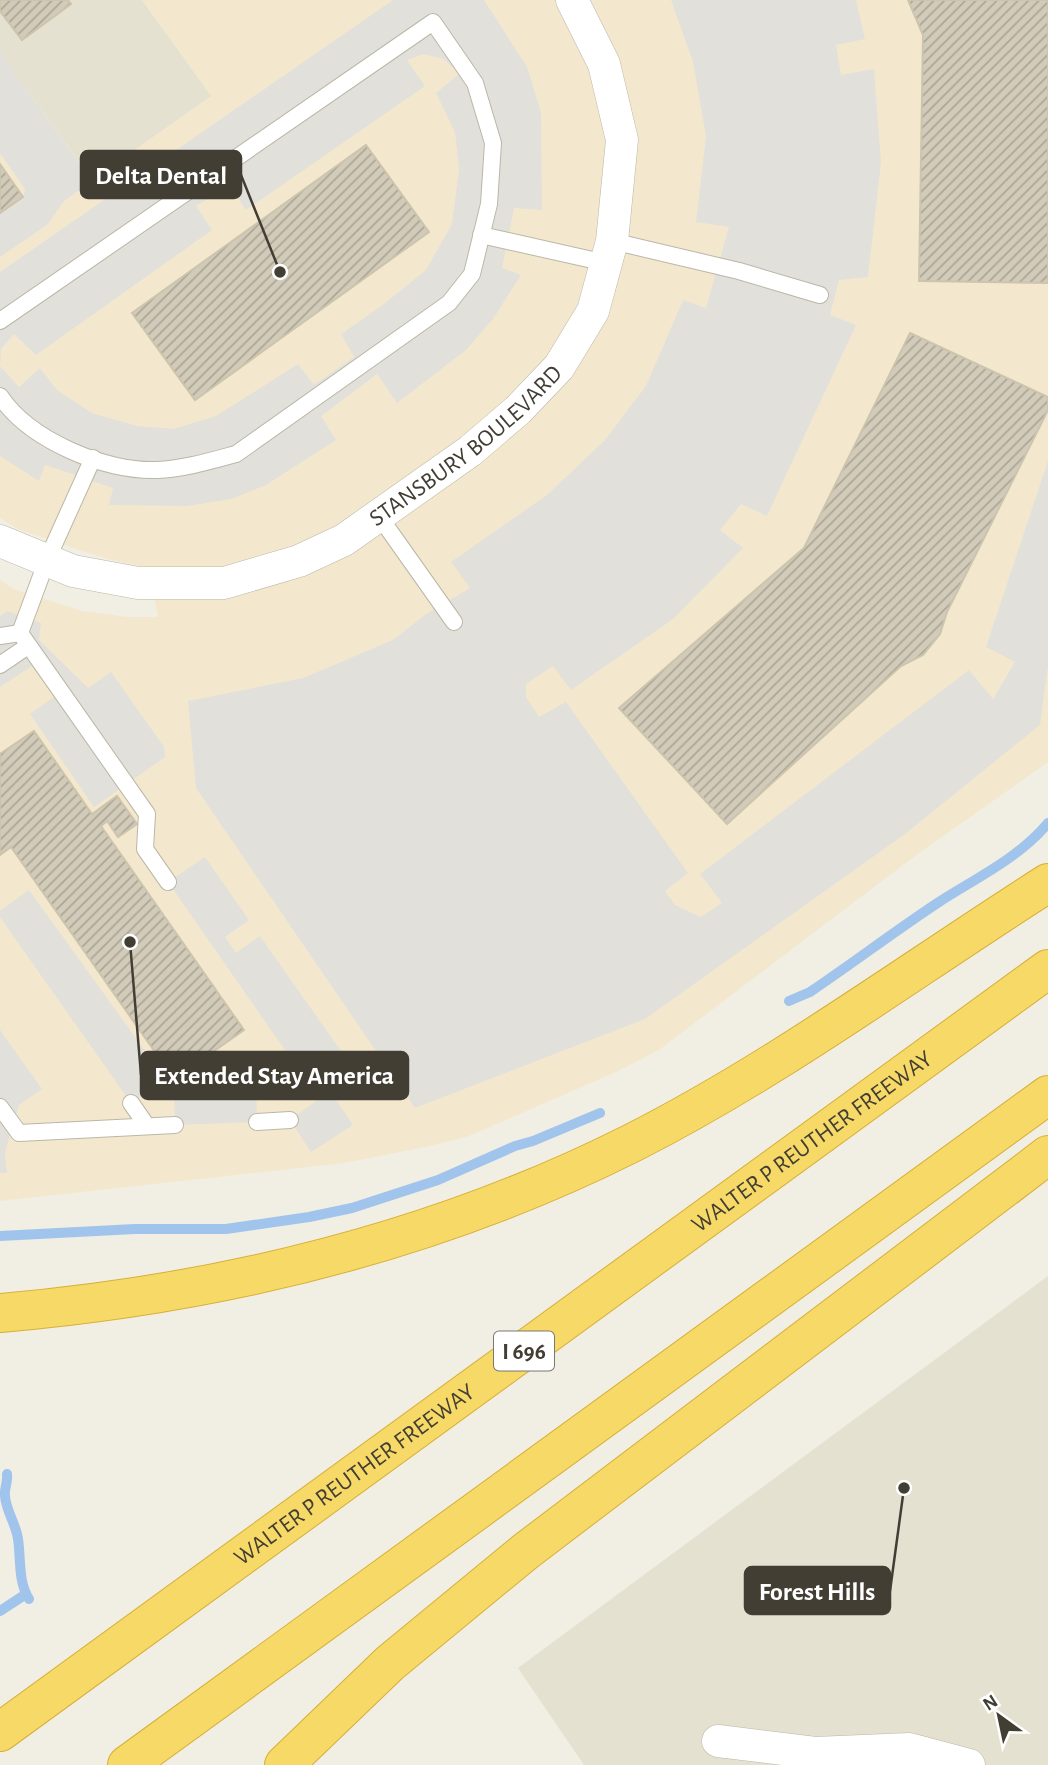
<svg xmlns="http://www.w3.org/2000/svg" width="1048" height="1765" font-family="'Alegreya Sans',sans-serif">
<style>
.residential{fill:#e4e1d1}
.commercial{fill:#f3e8ce}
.parking{fill:#e1e0db;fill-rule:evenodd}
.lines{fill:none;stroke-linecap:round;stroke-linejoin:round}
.stream{stroke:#a1c4ec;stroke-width:10}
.building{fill:url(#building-hatch);stroke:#ccc4ad;stroke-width:2}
.lane-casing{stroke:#bbb7a6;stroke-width:18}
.street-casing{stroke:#bbb7a6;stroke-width:33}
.highway-casing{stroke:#d6af38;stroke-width:40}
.lane{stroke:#fff;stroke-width:16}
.street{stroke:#fff;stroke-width:32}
.highway{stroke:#f7d967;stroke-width:38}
.labels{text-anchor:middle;stroke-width:7;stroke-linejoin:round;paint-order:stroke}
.shield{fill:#fff;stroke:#7b7871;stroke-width:2}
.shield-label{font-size:23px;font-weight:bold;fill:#423e34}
.street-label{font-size:24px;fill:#423e34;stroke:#fff}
.leader{fill:none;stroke:#423e34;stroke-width:2.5}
.callout-dot{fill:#423e34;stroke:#fff;stroke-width:2.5}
.callout{fill:#423e34;stroke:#423e34;stroke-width:2.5}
.callout-label{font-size:26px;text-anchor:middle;font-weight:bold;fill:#fff}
</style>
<defs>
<pattern id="building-hatch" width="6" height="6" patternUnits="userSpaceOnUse" patternTransform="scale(1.75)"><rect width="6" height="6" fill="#d2cbb9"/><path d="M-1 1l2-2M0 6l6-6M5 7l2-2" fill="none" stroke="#aca697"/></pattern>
</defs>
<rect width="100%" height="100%" fill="#f1eee3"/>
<!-- residential -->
<g class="residential">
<polygon points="0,0 142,0 212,96 92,181 0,52"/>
<polygon points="1048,1276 1048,1765 584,1765 518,1668"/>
</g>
<!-- commercial -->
<polygon class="commercial" points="142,0 1048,0 1048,762 911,859 659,1050 616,1072 469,1136 435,1145 344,1163 0,1201 0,580 14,589 82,611 127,617 158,617 148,568 108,559 79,550 18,529 0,518 0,52 92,180 211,96"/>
<!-- parking -->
<g class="parking">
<path d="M393 0H484L527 67 541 112 542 210 514 208 502 268 521 275 493 319 466 350 397 403 377 374 321 416 336 440 266 485 231 499 187 506 109 505 113 488 45 465 39 481 0 456V272ZM423 54 444 59 459 74 436 93 455 132 459 169 452 224 426 270 380 307 341 334 354 357 314 385 298 364 216 416 174 429 137 426 92 413 57 390 40 368 19 387 0 366 1 349 14 334 36 355 212 230 196 206 230 186 246 210 425 86 407 60Z"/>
<polygon points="671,0 856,0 865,39 836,45 841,75 874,69 881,162 868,277 839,280 830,315 856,325 767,516 741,504 720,530 743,548 673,619 571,690 553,666 526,684 526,697 539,717 566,702 688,873 665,891 675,905 701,917 722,903 700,874 969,670 993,699 1015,662 986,647 1048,461 1048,666 1040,725 905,834 645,1019 415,1108 196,788 188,701 303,678 393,640 426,614 470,588 451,562 547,495 605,440 646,386 683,300 706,308 729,227 696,222 706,136 693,62"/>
<polygon points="0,52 92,181 64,201 47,225 0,257 0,213 23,197 25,189 0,153"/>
<polygon points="7,611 41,623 39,640 88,688 111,672 164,747 165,757 94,807 30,714 54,697 32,666 0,687 0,616"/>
<polygon points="205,857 249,920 225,937 236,953 260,936 343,1054 325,1066 327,1086 353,1125 311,1152 290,1120 319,1099 168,882"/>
<polygon points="29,890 166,1080 131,1103 0,917 0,911"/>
<polygon points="0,1030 42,1089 19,1105 5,1152 7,1173 0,1173"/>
<polygon points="256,1083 257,1122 175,1125 174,1086"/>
</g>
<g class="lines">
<!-- stream -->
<g class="stream">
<path d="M789 1001 810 992C853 963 895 931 939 902 976 878 1019 858 1048 823"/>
<polyline points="0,1236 135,1229 226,1229 309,1217 352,1208 438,1180 515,1146 533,1141 600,1113"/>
<path d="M7 1474C8 1483 4 1488 5 1496 6 1511 16 1524 18 1539 21 1559 18 1582 29 1599"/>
<polyline points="0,1611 26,1594"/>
</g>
</g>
<!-- building -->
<g class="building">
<polygon points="0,0 68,0 71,4 22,40 0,11"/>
<polygon points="908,0 1048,0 1048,283 919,281 923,35"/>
<polygon points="366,145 429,232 195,400 132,313"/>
<polygon points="0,164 23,197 0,213"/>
<polygon points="910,333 1048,397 1048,410 947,612 940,634 923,655 901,666 727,824 619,708 804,548"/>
<polygon points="34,731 92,814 117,796 137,824 118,837 107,821 101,826 244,1030 174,1079 11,847 0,855 0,754"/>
</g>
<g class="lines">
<!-- lane casing -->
<g class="lane-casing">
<g id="lane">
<polyline points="481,235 606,263"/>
<polyline points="612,241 739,271 820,295"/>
<path d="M0 321 433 22 475 83 493 143 489 204 472 274 449 303 236 454C210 461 183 469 157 470 105 472 29 440 0 396"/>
<polyline points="93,458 47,560 20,633 147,814 145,849 168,882"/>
<polyline points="379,516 454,622"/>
<polyline points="0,636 20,633"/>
<polyline points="0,665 28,646"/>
<polyline points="131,1103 147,1126"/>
<polyline points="0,1107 19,1133 175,1125"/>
<polyline points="257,1122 290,1120"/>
</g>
</g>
<!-- street casing -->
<g class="street-casing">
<g id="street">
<path id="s1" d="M0 541 73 571 138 583H224L299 561 344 540 470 451 518 410 559 367 593 311 612 241 622 140 604 64 572 0"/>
<polyline points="718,1741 815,1753 909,1749 969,1765"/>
</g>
</g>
<!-- highway casing -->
<g class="highway-casing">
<g id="highway">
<path d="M0 1313C219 1294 435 1242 632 1143 778 1069 911 970 1048 883"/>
<path id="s2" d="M0 1732 1048 969"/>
<polyline points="127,1765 1048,1095"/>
<polyline points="284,1765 390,1663 526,1551 1048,1155"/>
</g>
</g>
<!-- lane -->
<use href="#lane" class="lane"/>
<!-- street -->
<use href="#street" class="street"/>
<!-- highway -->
<use href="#highway" class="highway"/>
</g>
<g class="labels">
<!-- shield labels -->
<rect class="shield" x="494" y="1331.5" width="60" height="39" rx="5"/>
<g class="shield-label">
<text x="524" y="1359">I 696</text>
</g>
<!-- street labels -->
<g class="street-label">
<text dy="8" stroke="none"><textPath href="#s1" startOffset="513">STANSBURY BOULEVARD</textPath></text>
<text dy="8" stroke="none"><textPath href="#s2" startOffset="1004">WALTER P REUTHER FREEWAY</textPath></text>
<text dy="8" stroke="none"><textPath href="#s2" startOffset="438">WALTER P REUTHER FREEWAY</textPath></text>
</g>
</g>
<!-- callouts -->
<path class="leader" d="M280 272L241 175M130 942L141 1075M904 1488L890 1591"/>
<g class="callout-dot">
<circle cx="280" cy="272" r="7"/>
<circle cx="130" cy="942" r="7"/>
<circle cx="904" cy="1488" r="7"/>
</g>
<g class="callout">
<rect x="81" y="151" width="160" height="47" rx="7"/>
<rect x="141" y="1052" width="267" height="47" rx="7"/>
<rect x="745" y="1567" width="145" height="47" rx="7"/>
</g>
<g class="callout-label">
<text x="161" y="184">Delta Dental</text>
<text x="274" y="1084">Extended Stay America</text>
<text x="817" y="1600">Forest Hills</text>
</g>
<!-- north arrow -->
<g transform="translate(999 1716) rotate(327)" stroke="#ffffff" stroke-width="5" paint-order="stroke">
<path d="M0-5L12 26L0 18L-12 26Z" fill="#423e34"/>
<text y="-10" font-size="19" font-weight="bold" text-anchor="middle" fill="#423e34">N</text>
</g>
</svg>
